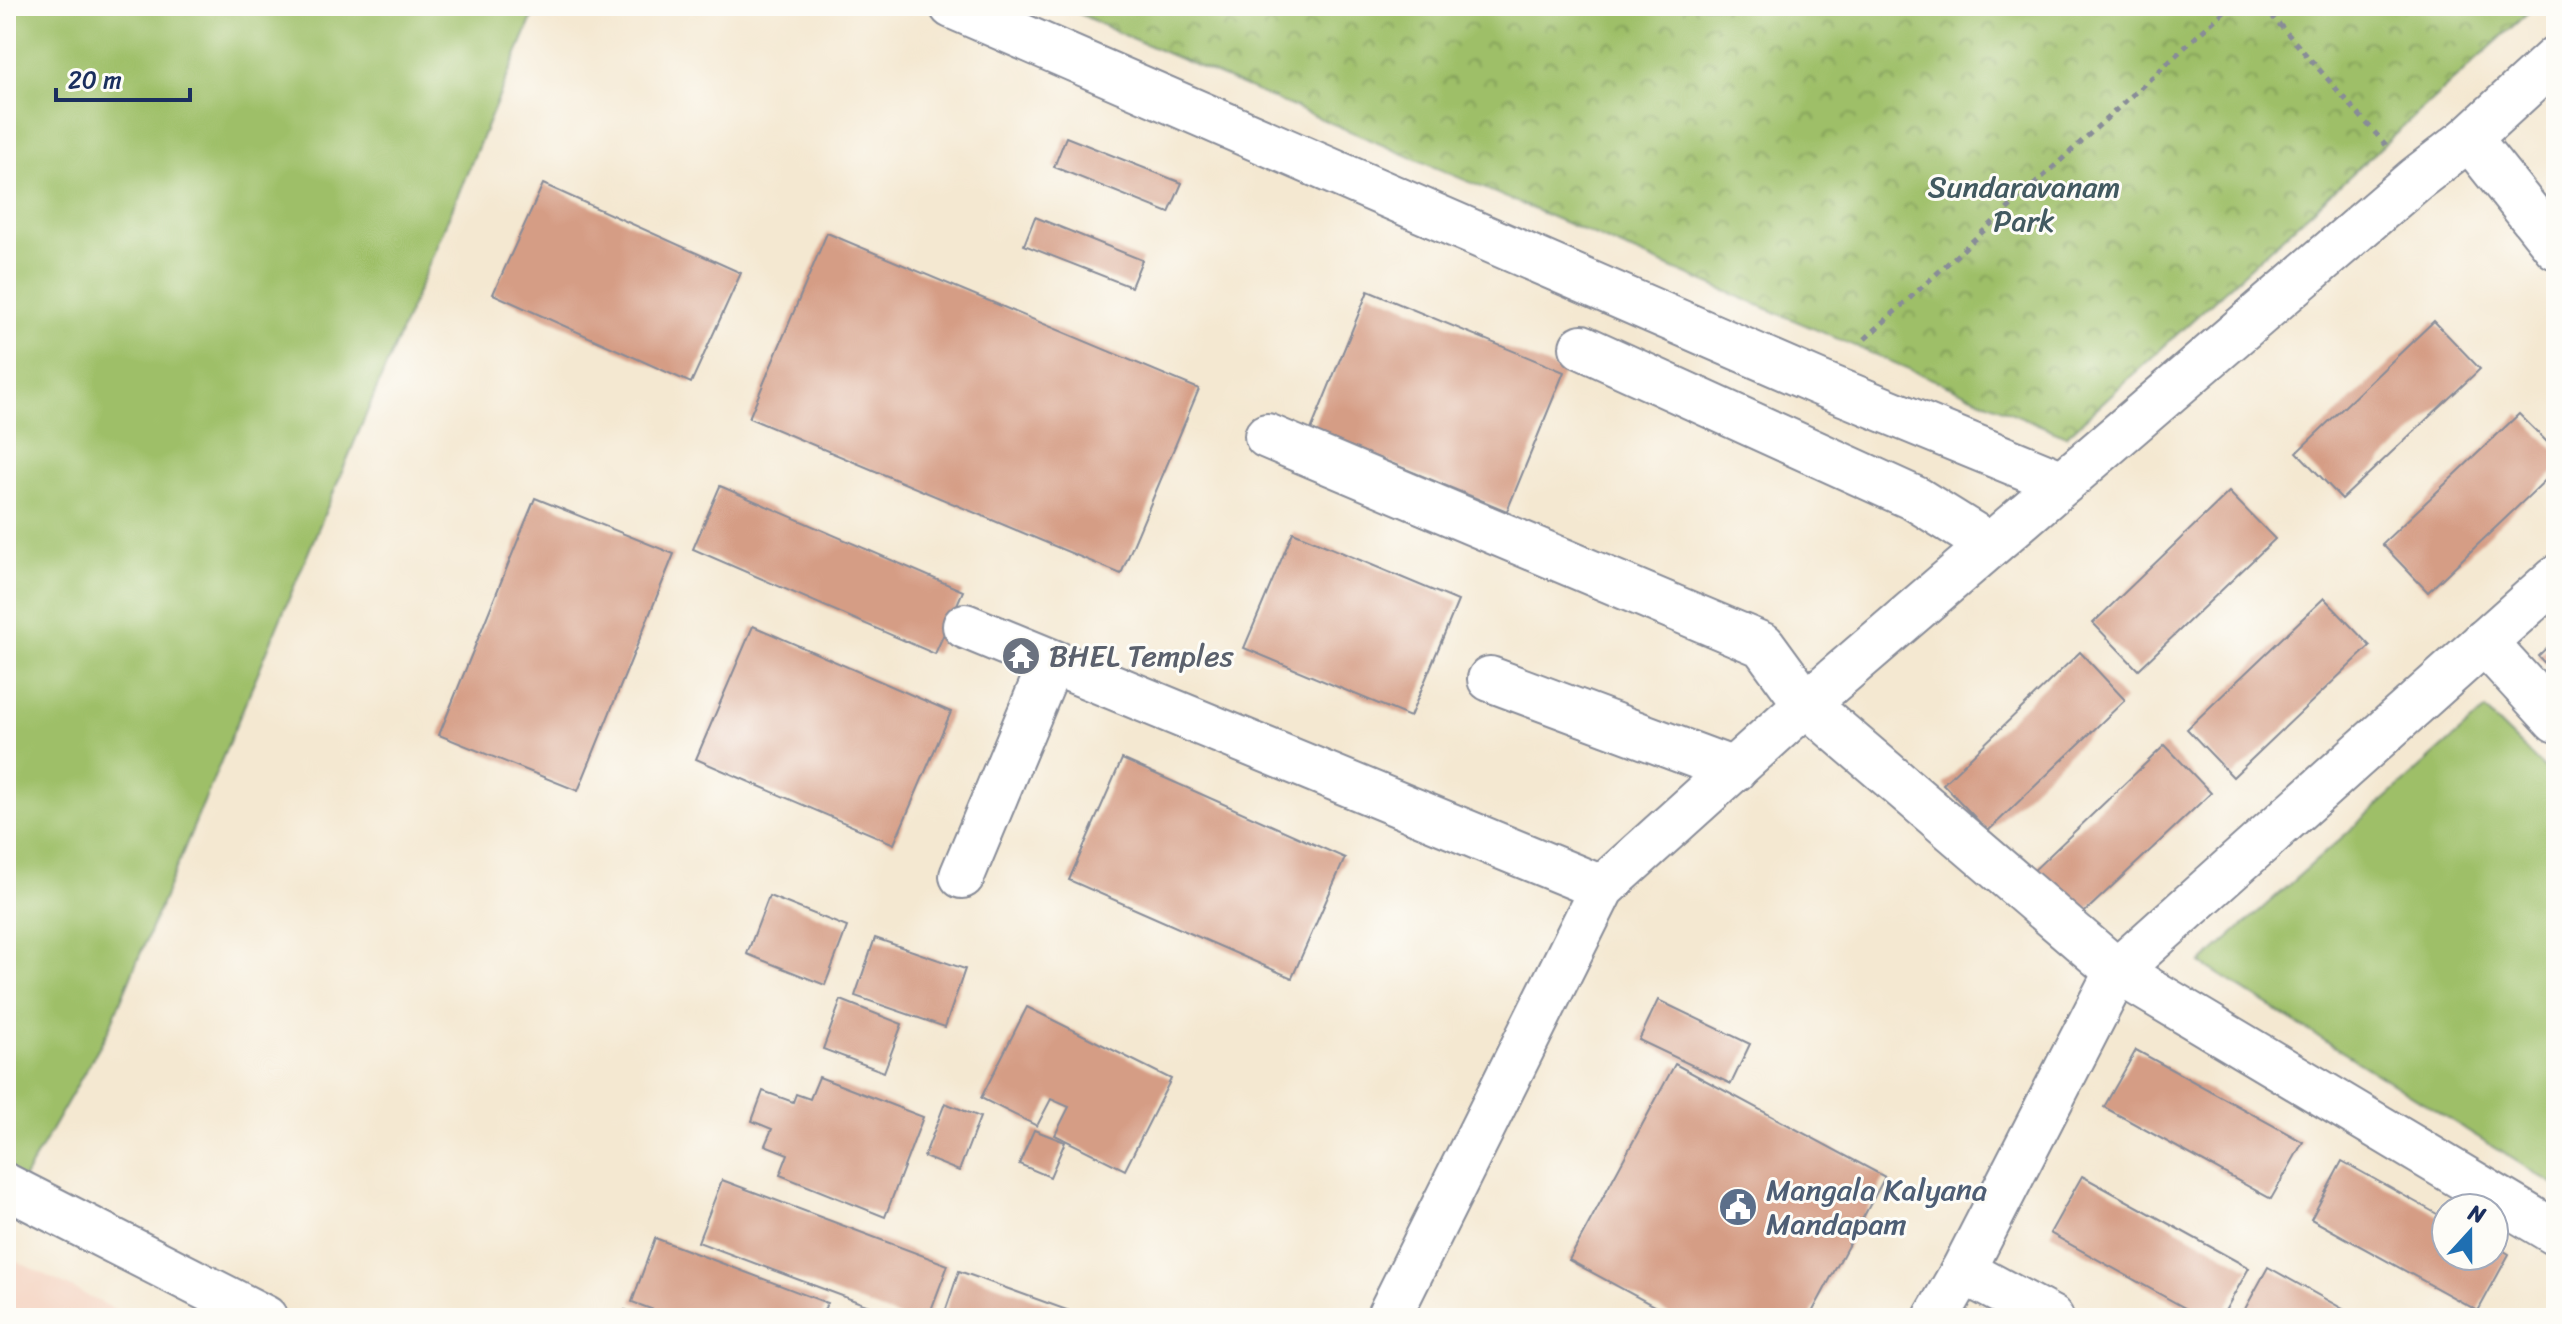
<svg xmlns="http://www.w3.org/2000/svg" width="2562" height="1324" font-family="Sriracha,sans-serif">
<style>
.built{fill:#f4d3c1}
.green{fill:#9ebf68;stroke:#5c7763;stroke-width:2}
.park{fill:url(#park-crowns);stroke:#5c7763;stroke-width:2}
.building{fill:#d59d85}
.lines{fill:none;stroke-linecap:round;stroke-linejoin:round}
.minor-casing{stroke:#888c98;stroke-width:48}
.path{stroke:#888c98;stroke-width:5;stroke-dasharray:6 6;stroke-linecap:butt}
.minor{stroke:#fff;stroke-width:44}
.labels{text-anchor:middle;stroke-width:6;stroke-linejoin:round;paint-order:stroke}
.park-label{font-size:30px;fill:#425a61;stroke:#fdfcf7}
.worship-label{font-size:30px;fill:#5b616d;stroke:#fdfcf7;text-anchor:start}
.service-label{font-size:30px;fill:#4e5e75;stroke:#fdfcf7;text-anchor:start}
</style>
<defs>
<pattern id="park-crowns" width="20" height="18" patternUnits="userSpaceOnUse" patternTransform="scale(2)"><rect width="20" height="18" fill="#9ebf68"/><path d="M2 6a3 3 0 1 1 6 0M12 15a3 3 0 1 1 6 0" fill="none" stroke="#809c59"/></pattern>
</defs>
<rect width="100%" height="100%" fill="#fdfcf7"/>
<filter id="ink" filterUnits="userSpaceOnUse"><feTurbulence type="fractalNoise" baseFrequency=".0125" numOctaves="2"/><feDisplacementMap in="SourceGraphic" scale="16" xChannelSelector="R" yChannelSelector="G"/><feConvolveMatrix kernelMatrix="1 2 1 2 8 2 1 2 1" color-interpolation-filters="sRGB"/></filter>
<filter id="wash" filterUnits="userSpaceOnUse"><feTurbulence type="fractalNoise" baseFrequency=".006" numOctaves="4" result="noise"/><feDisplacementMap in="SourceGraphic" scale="32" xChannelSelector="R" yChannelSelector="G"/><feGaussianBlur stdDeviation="1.8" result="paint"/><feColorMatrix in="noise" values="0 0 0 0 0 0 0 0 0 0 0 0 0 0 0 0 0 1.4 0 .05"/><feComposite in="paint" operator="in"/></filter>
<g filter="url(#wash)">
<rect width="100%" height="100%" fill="#f4e8d1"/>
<!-- built -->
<polygon class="built" points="6,1256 133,1318 6,1318"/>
<!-- green -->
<g class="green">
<polygon points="6,6 537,6 108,1031 6,1209"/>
<polygon points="2485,710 2556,780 2556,1186 2201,963"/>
</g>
<!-- park -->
<polygon class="park" points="1064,6 2535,6 2066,436 1117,32"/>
<g id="blocks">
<!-- building -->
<g class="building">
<polygon points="1066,137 1182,183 1169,213 1054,167"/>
<polygon points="543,184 741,273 691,383 493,294"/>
<polygon points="1035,217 1142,260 1131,287 1024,245"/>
<polygon points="827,233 1199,389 1121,574 749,418"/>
<polygon points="1368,291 1564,372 1507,511 1311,430"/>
<polygon points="2434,321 2480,369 2342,499 2297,452"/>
<polygon points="2519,414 2556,451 2556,470 2428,592 2382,544"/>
<polygon points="720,486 963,591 935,654 693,549"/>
<polygon points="2229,492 2275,539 2138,670 2093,623"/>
<polygon points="535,498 674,554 578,791 439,735"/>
<polygon points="1293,532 1458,601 1410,717 1244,648"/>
<polygon points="2324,598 2370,646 2233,777 2187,729"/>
<polygon points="753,626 951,712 894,844 696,759"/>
<polygon points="2556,639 2556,675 2538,656"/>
<polygon points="2080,652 2125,700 1988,831 1943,784"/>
<polygon points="2165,745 2211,793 2073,923 2028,876"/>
<polygon points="1122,759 1345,858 1292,978 1069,880"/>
<polygon points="769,896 847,927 825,985 747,954"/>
<polygon points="875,938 965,969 945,1027 855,996"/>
<polygon points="841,1000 902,1024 884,1072 823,1049"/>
<polygon points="1658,1000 1750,1044 1731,1084 1639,1040"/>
<polygon points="1027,1007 1171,1079 1125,1170 1055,1135 1069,1107 1051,1099 1037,1126 981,1098"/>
<polygon points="2136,1050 2303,1142 2271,1199 2104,1107"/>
<polygon points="1675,1064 1885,1177 1809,1318 1676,1318 1569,1260"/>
<polygon points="819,1077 923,1117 885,1217 780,1175 788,1154 765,1145 772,1129 752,1121 763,1091 793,1102 796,1094 810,1099"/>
<polygon points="945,1103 980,1117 959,1171 924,1157"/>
<polygon points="1034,1130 1065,1142 1050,1177 1019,1164"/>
<polygon points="2342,1161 2446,1219 2446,1256 2494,1256 2494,1245 2509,1254 2478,1311 2311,1219"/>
<polygon points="2082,1176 2249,1268 2221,1318 2203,1318 2050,1233"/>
<polygon points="722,1180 948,1265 928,1318 901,1318 698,1242"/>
<polygon points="655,1238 827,1303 821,1318 675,1318 632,1302"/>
<polygon points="2268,1267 2359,1318 2240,1318"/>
<polygon points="959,1271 1078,1314 1076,1318 943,1318"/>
<polygon points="625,1310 647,1318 622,1318"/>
</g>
</g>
</g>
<g filter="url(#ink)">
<use href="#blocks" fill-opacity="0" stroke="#888c98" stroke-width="2"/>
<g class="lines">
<!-- minor casing -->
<g class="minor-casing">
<g id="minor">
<polyline points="952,6 1817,382 2063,483"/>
<polyline points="2469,138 2556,247"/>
<polyline points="1582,347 1916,499 1990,545"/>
<polyline points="1267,436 1763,645 1806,704 2117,971 2556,1233"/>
<polyline points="965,626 1602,888"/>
<polyline points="2484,642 2556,720"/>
<polyline points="1490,679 1734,770"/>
<polyline points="962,876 1051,663"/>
<polyline points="6,1186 265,1318"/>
<polyline points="1963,1271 2051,1318"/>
<polyline points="1388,1318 1602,888 1806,704 2416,179 2469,138 2556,58"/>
<polyline points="1936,1318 1963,1271 2117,971 2556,578"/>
</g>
</g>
<!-- path -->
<g class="path">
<polyline points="2263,6 2386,145"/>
<polyline points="1865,339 2230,6"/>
</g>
<!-- minor -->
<use href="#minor" class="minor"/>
</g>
</g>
<!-- icons -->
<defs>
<g id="temple-disc" transform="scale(2)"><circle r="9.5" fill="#6b7280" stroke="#fdfcf7"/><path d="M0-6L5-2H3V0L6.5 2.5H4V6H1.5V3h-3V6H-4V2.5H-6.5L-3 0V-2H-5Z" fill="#fff"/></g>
<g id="civic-disc" transform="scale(2)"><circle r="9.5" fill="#5c6f8a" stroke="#fdfcf7"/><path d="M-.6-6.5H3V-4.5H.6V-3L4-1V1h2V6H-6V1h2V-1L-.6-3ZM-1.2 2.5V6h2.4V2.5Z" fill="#fff"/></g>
</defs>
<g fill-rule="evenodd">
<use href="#temple-disc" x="1021" y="656"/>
<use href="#civic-disc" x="1738" y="1207"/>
</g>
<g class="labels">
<!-- park labels -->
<g class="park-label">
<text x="2024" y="197">Sundaravanam<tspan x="2024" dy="34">Park</tspan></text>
</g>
<!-- worship labels -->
<g class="worship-label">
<text x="1049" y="666">BHEL Temples</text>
</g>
<!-- service labels -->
<g class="service-label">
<text x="1766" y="1200">Mangala Kalyana<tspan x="1766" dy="34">Mandapam</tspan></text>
</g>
</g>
<!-- margin -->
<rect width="2562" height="1324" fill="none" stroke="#fdfcf7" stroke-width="32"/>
<!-- north arrow -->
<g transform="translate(2470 1232) rotate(21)"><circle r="38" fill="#fdfcf7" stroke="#a3aaba" stroke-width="2"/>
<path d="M0-6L14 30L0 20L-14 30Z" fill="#1f6fb2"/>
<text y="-12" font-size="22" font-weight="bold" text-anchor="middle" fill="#1b2f5e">N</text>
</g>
<!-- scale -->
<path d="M56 88v12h134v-12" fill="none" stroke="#1b2f5e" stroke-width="4"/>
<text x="68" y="88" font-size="24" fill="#1b2f5e" stroke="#fdfcf7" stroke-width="6" paint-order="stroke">20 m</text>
</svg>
